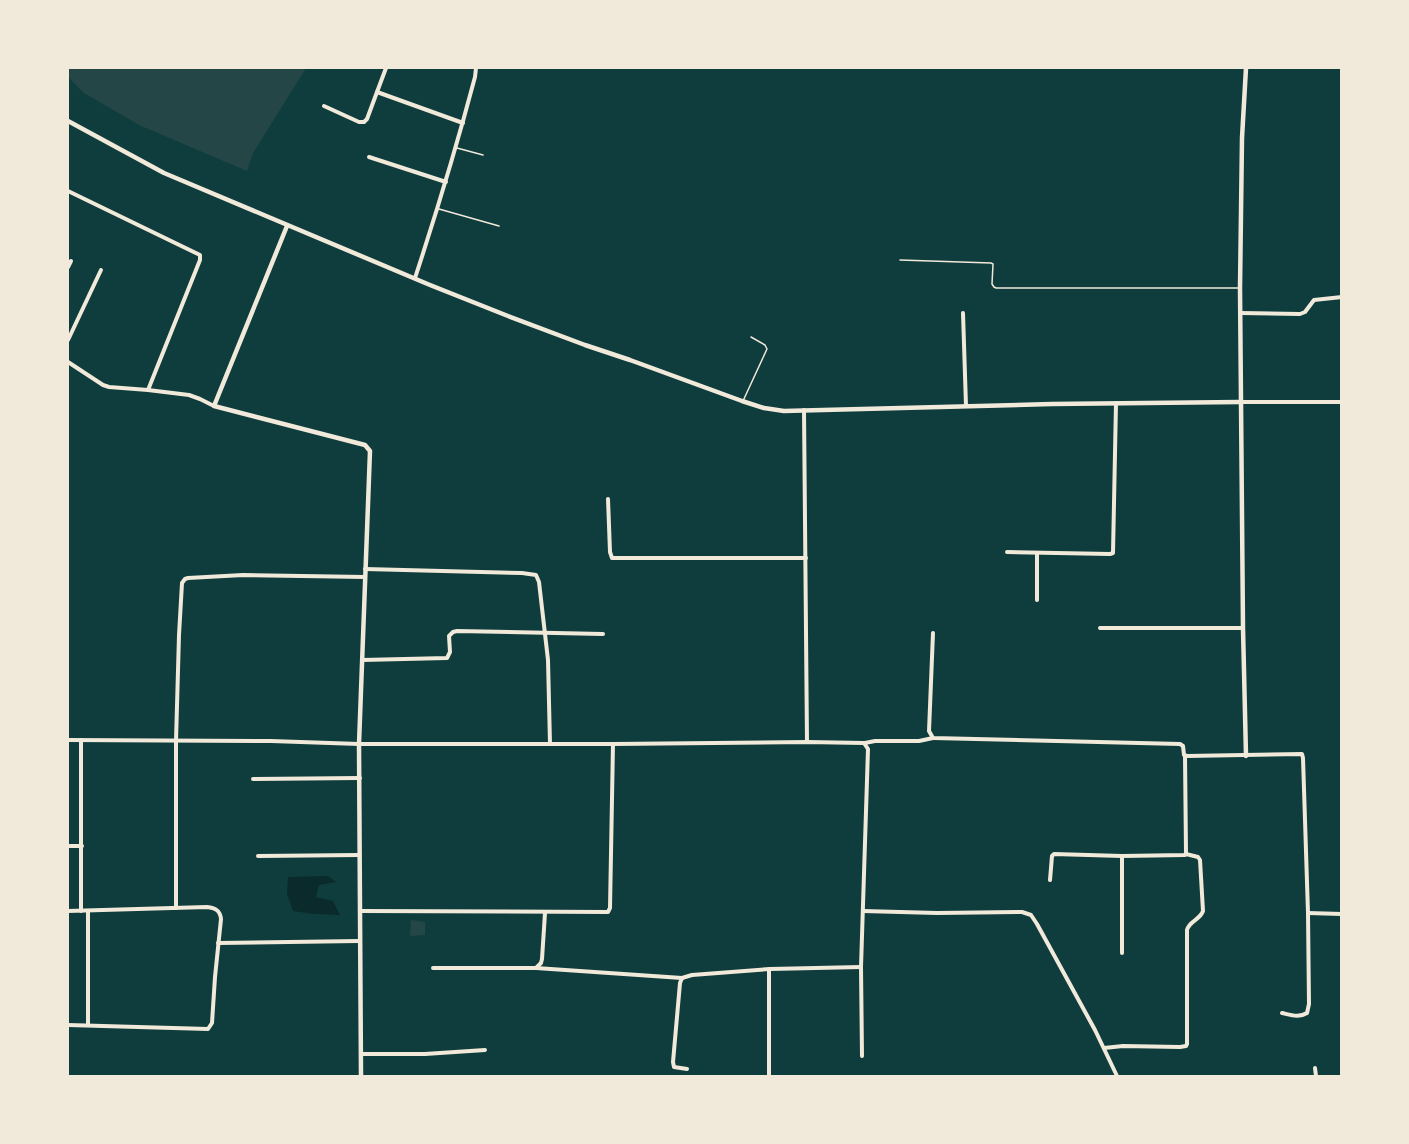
<svg xmlns="http://www.w3.org/2000/svg" width="1409" height="1144" font-family="Lora,serif">
<style>
.green{fill:#244646}
.water{fill:#0a2a2b}
.lines{fill:none;stroke-linecap:round;stroke-linejoin:round}
.service{stroke:#f1e9da;stroke-width:1.5}
.minor{stroke:#f1e9da;stroke-width:4}
.tertiary{stroke:#f1e9da;stroke-width:4.5}
</style>
<rect width="100%" height="100%" fill="#0f3d3e"/>
<!-- green -->
<g class="green">
<polygon points="68,68 306,68 253,153 247,171 139,125 84,93 68,77"/>
<polygon points="411,920 425,922 425,935 410,936"/>
</g>
<!-- water -->
<polygon class="water" points="328,876 336,882 319,885 316,897 333,901 340,915 314,914 293,911 287,894 288,877"/>
<g class="lines">
<!-- service -->
<g class="service">
<polyline points="457,148 483,155"/>
<polyline points="439,209 499,226"/>
<polyline points="900,260 991,263 993,264 992,284 994,287 996,288 1239,288"/>
<polyline points="743,401 767,349 765,345 751,337"/>
</g>
<!-- minor -->
<g class="minor">
<polyline points="377,92 386,68"/>
<polyline points="324,106 359,122 364,122 367,119 377,92 463,123"/>
<polyline points="369,157 446,182"/>
<polyline points="68,191 200,255 200,260 148,390"/>
<polyline points="68,267 71,261"/>
<path d="M415 278C437 211 457 145 475 77L476 68"/>
<polyline points="963,313 966,406"/>
<polyline points="1241,313 1300,314 1305,312 1314,300 1342,297"/>
<polyline points="68,340 101,270"/>
<polyline points="68,362 103,385 109,387 148,390 189,395 200,399 214,406"/>
<polyline points="1240,402 1342,402"/>
<polyline points="804,410 807,742"/>
<polyline points="608,499 610,552 612,558 806,558"/>
<polyline points="1007,552 1110,554 1113,553 1116,403"/>
<polyline points="365,569 522,573 536,575 539,582 548,660 550,744"/>
<polyline points="1037,600 1037,553"/>
<polyline points="1100,628 1243,628"/>
<path d="M933 633 929 731 933 738 1180 744 1183 746 1184 755 1187 756 1302 754 1303 758 1308 913 1309 1004 1307 1013C1299 1018 1291 1015 1282 1013"/>
<polyline points="362,660 447,658 450,652 449,636 453,632 457,631 603,634"/>
<polyline points="68,740 271,741 359,744 613,744 807,742 864,743 868,749 861,967 862,1056"/>
<polyline points="865,743 875,741 919,741 933,738"/>
<polyline points="253,779 360,778"/>
<polyline points="68,846 82,846"/>
<polyline points="258,856 359,855"/>
<polyline points="1122,856 1122,953"/>
<polyline points="1050,880 1052,856 1054,854 1122,856 1185,855 1186,853 1185,756"/>
<polyline points="176,908 176,741 179,635 182,583 185,579 188,578 243,575 365,577"/>
<path d="M68 911 207 907C215 908 220 910 221 919L215 977 212 1023 208 1029 68 1025"/>
<polyline points="81,911 81,740"/>
<polyline points="88,911 88,1025"/>
<polyline points="360,911 608,912 610,908 613,744"/>
<polyline points="863,911 937,913 1022,912 1031,915 1037,924 1095,1030 1117,1076"/>
<polyline points="1308,913 1342,914"/>
<polyline points="218,943 359,941"/>
<polyline points="433,968 536,968 541,963 542,959 545,913"/>
<polyline points="536,968 682,978"/>
<polyline points="769,969 769,1076"/>
<path d="M1104 1048 1123 1046 1180 1047 1186 1046 1187 1044V930C1189 921 1200 920 1203 911L1200 860 1198 857 1186 854"/>
<polyline points="361,1054 425,1054 485,1050"/>
<polyline points="1315,1068 1316,1076"/>
<polyline points="687,1069 674,1067 673,1062 680,983 682,978 692,975 770,969 861,967"/>
</g>
<!-- tertiary -->
<g class="tertiary">
<polyline points="68,121 164,173 430,285 508,316 585,345 630,360 742,401 764,408 784,411 1052,404 1240,402"/>
<polyline points="287,226 214,406 365,445 370,451 359,744 361,1076"/>
<polyline points="1246,756 1243,628 1240,288 1242,138 1246,68"/>
</g>
</g>
<!-- border -->
<rect width="1409" height="1144" fill="none" stroke="#f1e9da" stroke-width="138"/>
</svg>
